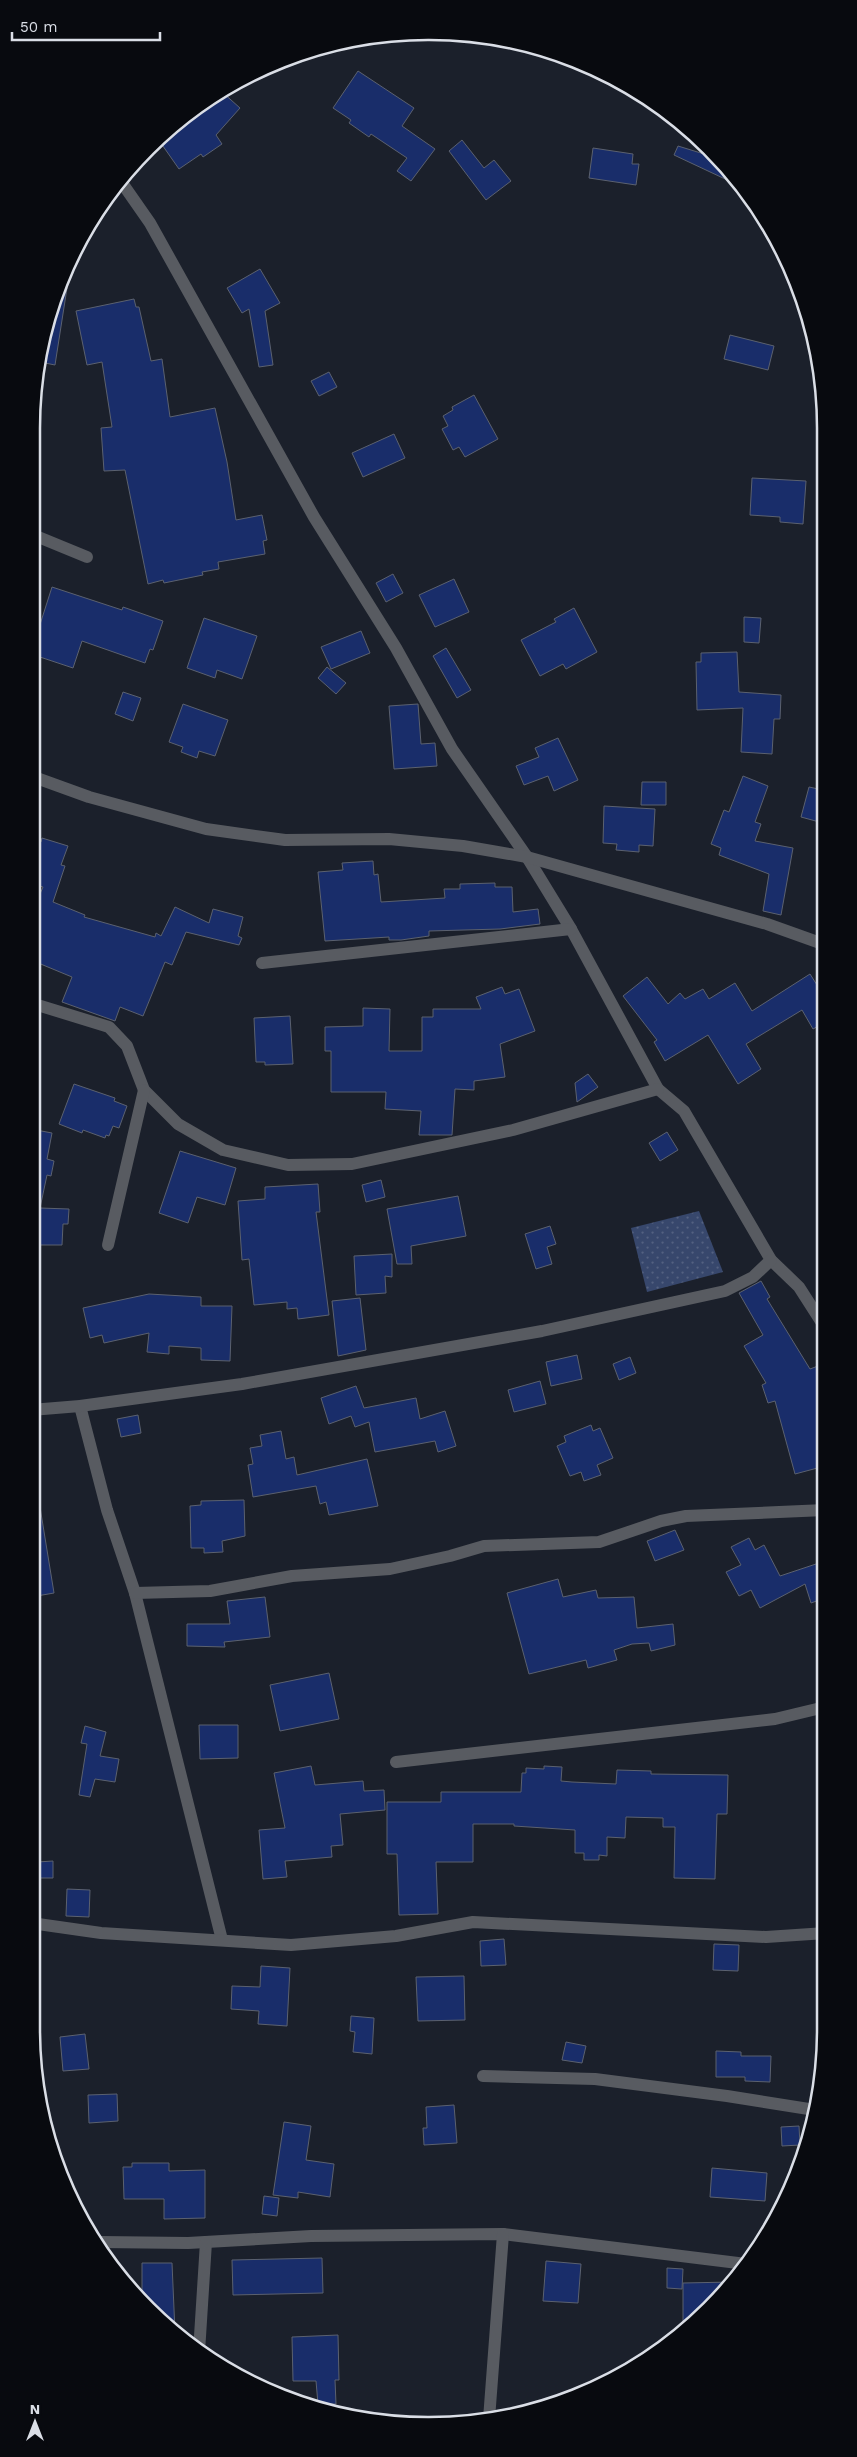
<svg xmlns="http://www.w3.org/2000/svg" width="857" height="2457" font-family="'Work Sans',sans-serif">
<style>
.green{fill:url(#green-dots)}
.building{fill:#192d6a;stroke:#5b616f}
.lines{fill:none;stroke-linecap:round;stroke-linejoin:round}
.minor{stroke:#585b61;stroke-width:12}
.rim{fill:none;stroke:#dadee6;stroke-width:2.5}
</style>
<defs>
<pattern id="green-dots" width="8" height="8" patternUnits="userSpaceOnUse" patternTransform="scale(1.25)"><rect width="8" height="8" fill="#37476c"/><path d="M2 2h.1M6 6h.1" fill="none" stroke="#536181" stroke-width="1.8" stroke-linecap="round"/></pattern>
</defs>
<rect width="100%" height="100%" fill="#1b202b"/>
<!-- green -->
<polygon class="green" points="699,1211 723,1272 647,1292 631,1228"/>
<!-- building -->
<g class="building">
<polygon points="358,71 414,108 402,126 435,149 411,181 397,171 407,158 371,134 369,137 349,123 351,120 333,108"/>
<polygon points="221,91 240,108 216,135 222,144 203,157 201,154 179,169 158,139 166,130"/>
<polygon points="462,140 484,168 494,160 511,181 486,200 449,151"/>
<polygon points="678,146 717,158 727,166 740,186 674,155"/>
<polygon points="593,148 633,154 632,164 639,164 636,185 589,178"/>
<polygon points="260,269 280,303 265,311 273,365 259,367 249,309 242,313 227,288"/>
<polygon points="60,286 67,288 55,365 40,362 45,326"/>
<polygon points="134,299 136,307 139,307 151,361 162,359 170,417 215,408 227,462 236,520 262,515 267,540 263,541 265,554 218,562 219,569 202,572 203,575 164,583 163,580 148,584 125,470 104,471 101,428 112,427 102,362 87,365 76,311"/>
<polygon points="730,335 774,346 768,370 724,359"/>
<polygon points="329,372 337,387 319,396 311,381"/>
<polygon points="474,395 498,439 465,457 459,447 453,450 442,429 448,426 443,416 453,410 452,407"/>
<polygon points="394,434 405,458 363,477 352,453"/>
<polygon points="752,478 806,481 803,524 780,522 780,517 750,515"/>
<polygon points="393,574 403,593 386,602 376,583"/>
<polygon points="454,579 469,612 435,627 419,595"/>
<polygon points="52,587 122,610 123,607 163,621 153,650 150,649 145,663 82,641 73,668 31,654 31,635 36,637"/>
<polygon points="574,608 597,652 566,669 563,664 540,676 521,640 556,622 554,619"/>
<polygon points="744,617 761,618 759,643 744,642"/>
<polygon points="204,618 257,636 242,679 217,670 215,678 187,668"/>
<polygon points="361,631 370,653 331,669 321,647"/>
<polygon points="446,648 471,690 457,698 433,656"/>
<polygon points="737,652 739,692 781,695 780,719 774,719 772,754 741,752 743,708 697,710 696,662 701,662 701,653"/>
<polygon points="327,667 346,683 336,694 318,678"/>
<polygon points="123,692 141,698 133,721 115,714"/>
<polygon points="183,704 228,720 215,756 199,751 197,758 181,752 183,747 169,742"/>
<polygon points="418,704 421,744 435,743 437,766 394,769 389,706"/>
<polygon points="558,738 578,780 554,791 548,776 524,785 516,766 539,757 535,748"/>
<polygon points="743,776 768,786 755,822 761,824 755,841 793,848 781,915 763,911 769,874 719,855 721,848 711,844 724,810 729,812"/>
<polygon points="642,782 666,782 666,805 641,805"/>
<polygon points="809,787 823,790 823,823 801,817"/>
<polygon points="604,806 655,809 653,846 639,845 639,852 616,850 617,844 603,843"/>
<polygon points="31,838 41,842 42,838 68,846 61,865 65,866 53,902 85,915 84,917 155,937 156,933 161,936 175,907 209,923 213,909 243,917 238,936 242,938 239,945 186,932 172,965 165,962 143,1016 120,1007 115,1021 62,1002 72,977 31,960 31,915 43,887 31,883"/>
<polygon points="373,861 374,875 378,874 381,902 445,898 444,889 460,889 460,884 495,883 495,887 512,887 513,912 538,909 540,924 500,929 429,931 429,936 401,940 389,940 389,937 325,941 318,872 343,870 342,863"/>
<polygon points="810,974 824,996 824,1023 813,1029 802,1010 746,1044 761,1069 738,1084 708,1035 665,1061 654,1042 657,1040 623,996 647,977 668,1004 680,993 685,999 703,989 709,999 735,983 752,1011"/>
<polygon points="502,987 505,994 519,989 535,1031 500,1044 505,1077 474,1081 474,1090 455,1089 452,1135 419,1135 421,1111 385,1109 386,1092 331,1092 331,1051 325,1051 325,1027 363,1026 363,1008 390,1009 389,1051 422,1051 422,1017 433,1017 433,1009 481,1009 476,997"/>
<polygon points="290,1016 293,1064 265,1065 265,1062 256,1062 254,1018"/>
<polygon points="588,1074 598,1087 577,1102 575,1083"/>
<polygon points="74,1084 115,1098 114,1101 127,1106 119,1128 113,1126 109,1136 106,1135 105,1138 83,1130 82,1133 59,1124"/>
<polygon points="31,1129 52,1133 47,1159 54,1161 51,1176 47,1175 40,1208 69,1209 68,1224 63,1224 62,1245 39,1245 40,1211 39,1216 31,1215"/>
<polygon points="667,1132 678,1150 660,1161 649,1143"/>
<polygon points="180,1151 236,1168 225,1205 197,1197 188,1223 159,1213"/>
<polygon points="381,1180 385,1197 366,1202 362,1185"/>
<polygon points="318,1184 320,1212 316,1212 329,1315 298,1319 297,1308 287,1309 287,1302 254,1305 249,1259 242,1260 238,1201 265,1199 265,1187"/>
<polygon points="458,1196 466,1236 411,1246 412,1264 397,1264 387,1209"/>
<polygon points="550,1226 556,1244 547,1247 552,1264 536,1269 525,1234"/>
<polygon points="392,1254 392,1277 385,1276 386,1293 356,1295 354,1256"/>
<polygon points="761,1281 770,1297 767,1299 810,1369 818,1366 824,1384 825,1466 795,1474 775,1401 768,1403 762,1385 766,1383 744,1346 763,1335 739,1293"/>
<polygon points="149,1294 201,1297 201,1306 232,1306 230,1361 201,1360 201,1348 169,1346 169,1354 147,1352 149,1333 104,1343 102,1335 90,1338 83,1308"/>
<polygon points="360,1298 366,1350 338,1356 332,1301"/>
<polygon points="577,1355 582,1379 551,1386 546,1362"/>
<polygon points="630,1357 636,1373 619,1380 613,1364"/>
<polygon points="540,1381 546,1404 514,1412 508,1390"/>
<polygon points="356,1386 364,1408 416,1398 420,1419 445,1411 456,1446 438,1452 435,1441 375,1452 369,1422 355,1427 351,1416 329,1424 321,1398"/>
<polygon points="138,1415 141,1433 121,1437 117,1419"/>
<polygon points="591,1425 593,1431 600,1428 613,1458 597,1465 601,1475 584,1481 581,1472 570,1476 557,1446 566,1442 564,1436"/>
<polygon points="281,1431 286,1459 294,1457 297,1475 367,1459 378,1506 329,1515 326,1502 320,1504 316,1486 253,1497 248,1465 253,1464 250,1448 262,1446 260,1435"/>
<polygon points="244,1500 245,1536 222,1541 223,1552 204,1553 204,1548 191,1548 190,1506 201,1505 201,1501"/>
<polygon points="31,1507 40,1507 54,1593 31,1597"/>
<polygon points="675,1530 684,1550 655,1561 647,1541"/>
<polygon points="749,1538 755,1550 764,1545 780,1576 825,1561 825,1598 811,1603 805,1584 760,1608 751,1590 739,1596 726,1572 741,1565 731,1547"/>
<polygon points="558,1579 563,1597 596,1590 598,1598 634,1597 637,1628 673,1624 675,1645 651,1651 649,1643 632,1644 614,1650 617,1660 588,1668 586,1660 529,1674 507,1593"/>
<polygon points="265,1597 270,1637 224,1642 225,1647 187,1646 187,1624 230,1624 227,1601"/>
<polygon points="329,1673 339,1719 280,1731 270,1685"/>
<polygon points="199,1725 238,1725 238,1758 200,1759"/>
<polygon points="85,1726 106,1732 100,1756 119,1759 115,1782 95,1779 90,1797 79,1795 87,1744 81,1743"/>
<polygon points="311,1766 315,1785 363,1781 364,1791 384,1790 385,1810 340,1814 343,1845 331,1846 332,1857 285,1861 287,1877 263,1879 259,1830 285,1828 274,1773"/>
<polygon points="544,1766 562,1767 561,1781 572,1782 616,1784 617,1770 651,1771 651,1774 728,1775 727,1814 717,1814 715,1879 674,1878 675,1827 663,1827 663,1818 626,1817 625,1838 607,1837 607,1856 599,1855 599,1860 584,1860 584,1853 575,1853 575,1830 514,1826 514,1824 473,1824 473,1862 436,1862 438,1914 399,1915 397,1854 387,1854 387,1802 441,1802 441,1792 521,1792 522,1773 526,1773 526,1768 544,1769"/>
<polygon points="53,1861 53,1878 37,1878 37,1862"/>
<polygon points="67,1889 90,1890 89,1917 66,1916"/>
<polygon points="504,1939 506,1965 481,1966 480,1941"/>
<polygon points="714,1944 739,1945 738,1971 713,1970"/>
<polygon points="261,1966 290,1968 287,2026 258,2024 259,2011 231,2009 232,1986 260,1987"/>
<polygon points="464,1976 465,2020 418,2021 416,1977"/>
<polygon points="351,2016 374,2018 372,2054 353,2052 355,2032 350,2031"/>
<polygon points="85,2034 89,2069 63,2071 60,2037"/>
<polygon points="566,2042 586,2046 582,2063 562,2060"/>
<polygon points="716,2051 741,2052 741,2056 771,2056 770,2082 745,2081 745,2077 716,2077"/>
<polygon points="117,2094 118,2121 89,2123 88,2095"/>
<polygon points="454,2105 457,2143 424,2145 423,2128 427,2128 426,2107"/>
<polygon points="284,2122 311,2126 306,2160 334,2164 330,2197 298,2192 298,2198 273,2195"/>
<polygon points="799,2126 800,2145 782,2146 781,2127"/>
<polygon points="132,2163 169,2163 169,2171 205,2170 205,2218 164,2219 164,2199 124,2199 123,2167 132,2167"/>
<polygon points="712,2168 767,2173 765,2201 710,2197"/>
<polygon points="264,2196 279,2198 277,2216 262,2214"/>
<polygon points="322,2258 323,2293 233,2295 232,2260"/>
<polygon points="546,2261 581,2264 578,2303 543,2301"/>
<polygon points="142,2263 172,2263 175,2332 142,2301"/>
<polygon points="667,2268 683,2269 682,2289 667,2288"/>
<polygon points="732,2282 709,2310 695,2321 683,2321 683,2283"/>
<polygon points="338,2335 339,2380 335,2380 336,2404 318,2404 316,2381 293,2381 292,2337"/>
</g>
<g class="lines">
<!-- minor -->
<g class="minor">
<polyline points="120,180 150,223 314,517 396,648 452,749 527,857 571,929 658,1089 684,1111 771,1260 799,1287 824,1326"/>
<polyline points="31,534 87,557"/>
<polyline points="31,776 89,797 206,829 285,840 389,839 463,846 527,857 767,924 823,944"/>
<polyline points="262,963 571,929"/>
<polyline points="31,1003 109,1027 127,1046 144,1090 178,1124 223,1150 288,1165 352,1164 513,1130 658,1089"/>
<polyline points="108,1245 144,1090"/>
<polyline points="80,1406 107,1510 135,1593 222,1940"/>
<polyline points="31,1410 80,1406 242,1384 542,1331 725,1291 753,1277 771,1260"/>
<polyline points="135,1593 210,1591 292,1576 390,1569 450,1556 484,1546 599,1542 661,1521 686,1516 825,1510"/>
<polyline points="396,1762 775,1719 825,1707"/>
<polyline points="31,1923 101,1933 291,1945 396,1936 473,1922 766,1937 826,1933"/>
<polyline points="483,2076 595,2079 727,2096 815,2110"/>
<polyline points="100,2242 188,2243 311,2236 503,2234 746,2264"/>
<polyline points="199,2352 206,2242"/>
<polyline points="489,2419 503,2234"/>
</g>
</g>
<!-- crop -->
<path d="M0 0H857V2457H0ZM428 40H429A388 388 0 0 1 817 428V2029A388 388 0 0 1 429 2417H428A388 388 0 0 1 40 2029V428A388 388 0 0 1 428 40Z" fill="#080a0f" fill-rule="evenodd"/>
<path class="rim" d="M428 40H429A388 388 0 0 1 817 428V2029A388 388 0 0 1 429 2417H428A388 388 0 0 1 40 2029V428A388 388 0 0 1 428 40Z"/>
<!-- north arrow -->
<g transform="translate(35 2422)" stroke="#080a0f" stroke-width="4" paint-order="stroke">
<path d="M0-4L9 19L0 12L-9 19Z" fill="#dadee6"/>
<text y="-8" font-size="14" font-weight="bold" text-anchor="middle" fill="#dadee6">N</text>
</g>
<!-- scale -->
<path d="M12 32v8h148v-8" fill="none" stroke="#dadee6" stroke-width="2.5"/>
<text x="20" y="32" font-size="15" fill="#dadee6" stroke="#080a0f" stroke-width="4" paint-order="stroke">50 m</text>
</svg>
